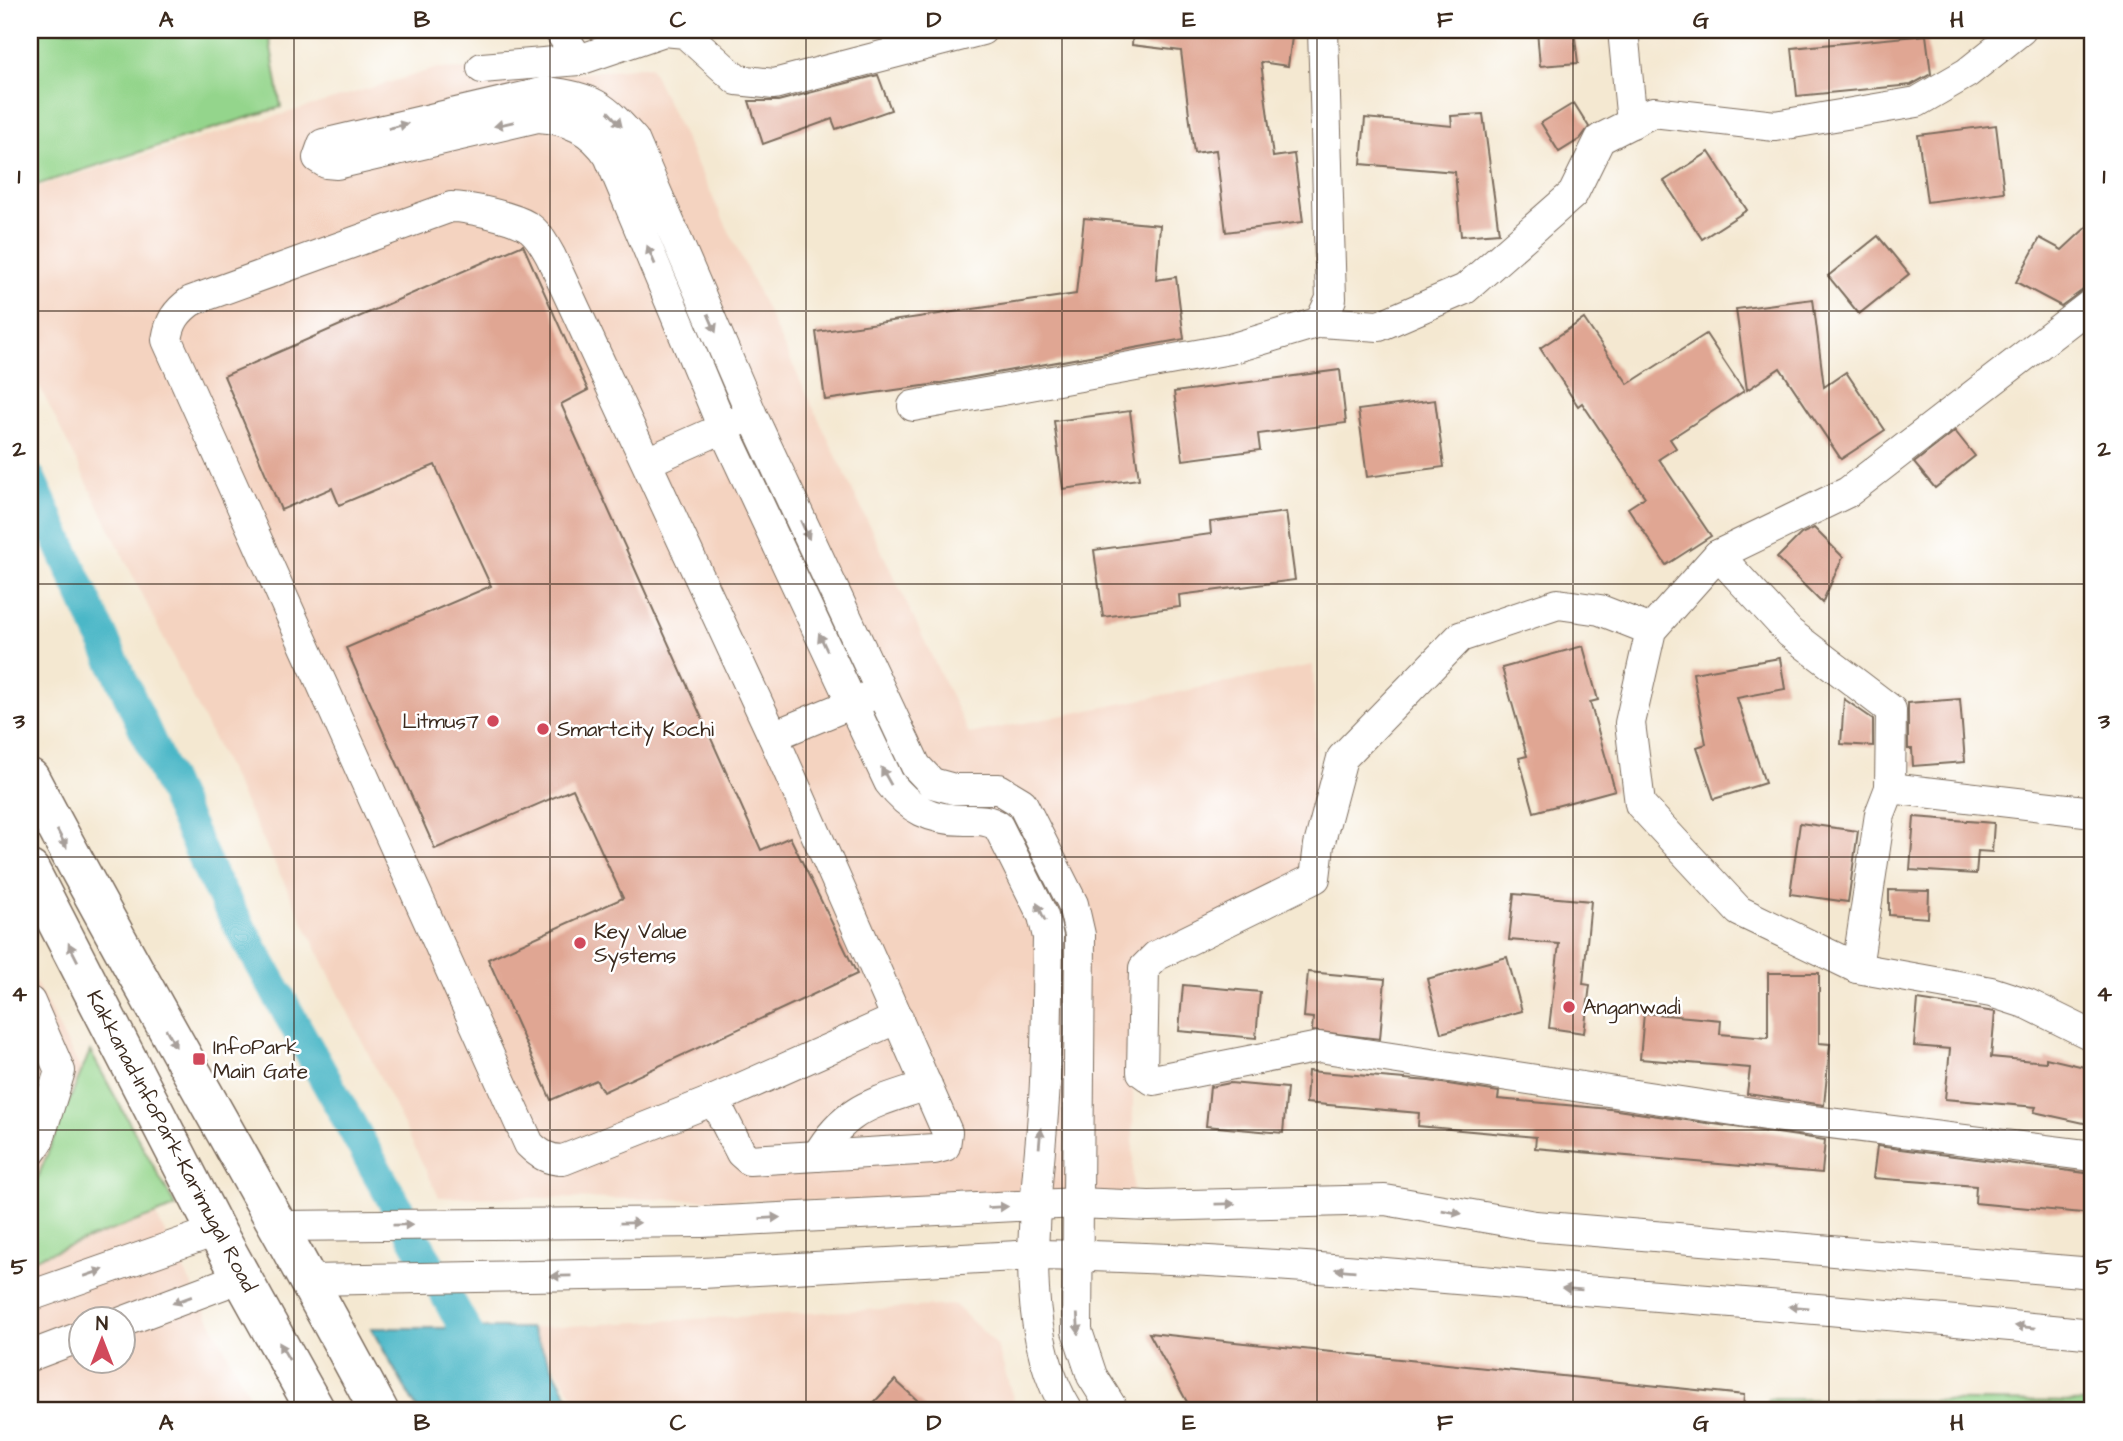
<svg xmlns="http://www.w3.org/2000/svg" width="2123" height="1441" font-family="'Architects Daughter',sans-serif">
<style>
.built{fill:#f4d3c0;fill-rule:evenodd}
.green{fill:#94d58c;stroke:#688055;stroke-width:2}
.water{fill:#4bb7c7;stroke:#437072;stroke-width:2}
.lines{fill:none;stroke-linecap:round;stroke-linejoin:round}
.canal{stroke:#4bb7c7;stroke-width:32}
.building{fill:#e0a693}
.minor-casing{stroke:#7c6c5d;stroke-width:32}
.major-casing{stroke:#7c6c5d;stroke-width:41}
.minor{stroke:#fff;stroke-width:30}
.major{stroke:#fff;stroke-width:38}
.oneway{fill:#a79f9a}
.grid{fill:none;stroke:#3b2a1e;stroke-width:2;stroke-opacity:0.55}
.poi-dot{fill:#d1495b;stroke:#fff;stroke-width:2.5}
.labels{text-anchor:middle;stroke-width:5;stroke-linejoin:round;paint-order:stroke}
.poi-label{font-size:21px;fill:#3b2a1e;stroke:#fff;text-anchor:start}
.street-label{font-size:21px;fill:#3b2a1e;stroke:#fff}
.neatline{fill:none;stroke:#3b2a1e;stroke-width:2.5}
.grid-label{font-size:23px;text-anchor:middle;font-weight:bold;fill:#3b2a1e}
</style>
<rect width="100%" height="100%" fill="#fff"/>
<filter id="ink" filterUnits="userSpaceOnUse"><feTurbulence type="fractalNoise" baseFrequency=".0143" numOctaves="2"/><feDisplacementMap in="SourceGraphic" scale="14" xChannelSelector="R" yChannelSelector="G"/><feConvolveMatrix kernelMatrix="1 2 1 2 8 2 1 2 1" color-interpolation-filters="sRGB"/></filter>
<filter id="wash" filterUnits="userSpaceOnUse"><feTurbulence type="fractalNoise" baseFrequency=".00686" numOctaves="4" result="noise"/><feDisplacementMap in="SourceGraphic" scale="28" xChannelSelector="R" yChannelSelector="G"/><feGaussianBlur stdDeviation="1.57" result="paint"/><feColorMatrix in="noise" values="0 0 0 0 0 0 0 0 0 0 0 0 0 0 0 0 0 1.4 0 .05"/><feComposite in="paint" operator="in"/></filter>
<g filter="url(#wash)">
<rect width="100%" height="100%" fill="#f4e8d1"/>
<!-- built -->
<g class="built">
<polygon points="650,66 969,734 1313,665 1320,869 1133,965 1133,1204 439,1197 30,367 30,189 438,68 562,75"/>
<path d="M30 972 257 1411H30ZM80 1318H122V1360H80Z"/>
<polygon points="955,1305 997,1345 1017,1411 582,1411 531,1328"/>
</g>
<!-- green -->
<g class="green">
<polygon points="30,30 268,30 281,107 30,187"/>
<polygon points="90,1051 176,1207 30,1260 30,1196"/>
<polygon points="1768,1399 2093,1402 2093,1411 1767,1411"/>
</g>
<!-- water -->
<polygon class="water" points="371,1328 531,1328 576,1411 418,1411"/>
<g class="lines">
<!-- canal -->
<polyline class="canal" points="30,479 212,877 511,1411"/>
</g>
<g id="blocks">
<!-- building -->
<g class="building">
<polygon points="1133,30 1293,30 1288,66 1261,62 1273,157 1294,154 1303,222 1226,232 1216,150 1194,153 1181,51 1132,45"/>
<polygon points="1537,30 1574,30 1578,63 1540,66"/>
<polygon points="1926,35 1931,74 1911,85 1797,96 1792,48"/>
<polygon points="878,75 891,110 836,129 832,119 763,144 749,101 778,101"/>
<polygon points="1574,103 1589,127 1580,139 1559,152 1541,123"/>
<polygon points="1483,114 1499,233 1461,236 1455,172 1361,164 1365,118 1452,126 1451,116"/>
<polygon points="1996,125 2004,192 1927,202 1918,135"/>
<polygon points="1709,152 1747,210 1702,239 1664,181"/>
<polygon points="1084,218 1160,225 1156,280 1176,277 1184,339 930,385 825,400 816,332 1076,294"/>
<polygon points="2093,221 2093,282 2087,287 2061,306 2016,282 2040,238 2062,250"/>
<polygon points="1878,236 1909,274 1859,314 1828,276"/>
<polygon points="523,245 588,390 561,404 761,850 790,837 857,974 603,1092 596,1080 551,1100 488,959 623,898 573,789 435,849 346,648 491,586 435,465 339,505 332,488 281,510 224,376"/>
<polygon points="1813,299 1824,387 1846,372 1885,430 1841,459 1780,368 1747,390 1736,309"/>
<polygon points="1584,319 1628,384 1706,334 1744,391 1670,439 1676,448 1659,459 1711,536 1666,565 1628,508 1645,497 1582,403 1578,406 1540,348"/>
<polygon points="1340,370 1346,423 1258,434 1260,450 1183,460 1174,392"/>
<polygon points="1435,400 1444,467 1367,477 1358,410"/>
<polygon points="1130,411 1139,479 1063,489 1054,421"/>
<polygon points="1955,431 1975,456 1935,488 1914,463"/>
<polygon points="1286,512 1295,580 1179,595 1180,607 1103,617 1094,550 1211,534 1210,522"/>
<polygon points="1814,528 1843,557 1822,603 1777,558 1801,534"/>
<polygon points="1583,646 1598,700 1590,702 1615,790 1534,812 1519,758 1527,756 1502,668"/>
<polygon points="1780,658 1785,689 1737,698 1765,783 1714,799 1697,747 1706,744 1693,673"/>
<polygon points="1844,699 1873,719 1873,746 1841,744"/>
<polygon points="1960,699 1965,762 1913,766 1912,749 1908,749 1908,703"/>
<polygon points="1914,817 1994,823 1992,852 1978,851 1976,874 1910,870"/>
<polygon points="1800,823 1858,831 1848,902 1790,894"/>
<polygon points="1889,890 1929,891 1928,918 1889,915"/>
<polygon points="1514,894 1591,901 1583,984 1590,985 1584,1033 1549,1028 1559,944 1509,940"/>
<polygon points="1507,957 1522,1011 1441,1033 1427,979"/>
<polygon points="1308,972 1385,979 1380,1039 1312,1031 1313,1018 1304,1017"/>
<polygon points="1768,973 1819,973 1819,1043 1830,1044 1824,1105 1747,1094 1750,1068 1640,1059 1644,1013 1721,1020 1720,1034 1768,1038"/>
<polygon points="1183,985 1260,992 1256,1038 1179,1031"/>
<polygon points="1918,1000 1995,1012 1991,1057 2046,1062 2046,1058 2093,1069 2093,1125 2034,1112 2036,1107 1945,1099 1950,1049 1914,1046"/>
<polygon points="1308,1071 1429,1081 1499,1092 1498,1099 1610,1109 1825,1140 1822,1173 1535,1148 1536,1137 1418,1126 1419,1113 1306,1103"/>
<polygon points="1230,1083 1287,1088 1283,1133 1206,1126 1210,1087"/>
<polygon points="1877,1146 2093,1174 2093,1214 1975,1203 1976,1186 1873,1178"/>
<polygon points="1149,1333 1744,1395 1743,1411 1192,1411"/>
<polygon points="895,1380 929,1411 866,1411"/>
</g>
</g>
</g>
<g filter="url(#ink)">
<use href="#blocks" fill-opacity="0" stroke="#7c6c5d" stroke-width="2"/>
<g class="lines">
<!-- minor casing -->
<g class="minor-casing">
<g id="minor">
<polyline points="559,30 579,60"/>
<polyline points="1623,30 1632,123"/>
<polyline points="482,68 579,60 664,31 685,33 737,80 774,84 982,30"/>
<path d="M451 207C469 207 512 217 527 226 538 232 545 246 551 257L773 736 947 1132 945 1146 934 1149 749 1160 741 1153 714 1100 563 1160C548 1160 539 1154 529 1144L167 340C170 321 176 312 191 301Z"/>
<polyline points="2093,303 1848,492 1718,555 1651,630 1630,723 1640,804 1739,911 1857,968 1991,992 2028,1004 2093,1036"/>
<polyline points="1320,322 1379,326 1465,289 1573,194 1600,139 1653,112 1775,126 1917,102 1967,73 2021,30"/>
<polyline points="913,406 1230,349 1320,322 1331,299 1323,30"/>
<polyline points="647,462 739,421"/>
<polyline points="1718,555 1790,633 1891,710 1890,788"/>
<polyline points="1651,630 1600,610 1558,604 1460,637 1342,758 1319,845 1315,878 1156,956 1144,968 1142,1072 1153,1080 1319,1047 1766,1115 2093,1156"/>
<polyline points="773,736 870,696"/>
<polyline points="1857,968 1880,814 1890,788 2093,812"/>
<polyline points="30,1002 60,1071 38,1142 30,1153"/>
<polyline points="714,1100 898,1018"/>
<path d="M817 1156C846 1106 876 1103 927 1085"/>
<polyline points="276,1226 702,1222 1077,1203 1149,1206 1385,1200 1535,1226 2093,1273"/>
<path d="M309 1280 702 1273 1035 1255C1211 1257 1386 1273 1562 1288 1739 1303 1916 1316 2093 1334"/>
<polyline points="30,1296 216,1231"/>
<polyline points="122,1322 242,1277"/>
<polyline points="30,1356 80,1337"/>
<path d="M1068 1411C1010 1318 1041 1185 1045 1081 1047 1033 1047 985 1048 937L1043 916 998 826C987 819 977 820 965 820 931 820 909 809 889 782L723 428 609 156C592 130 569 119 538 117L337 164 326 163 318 158 323 144 546 92C594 98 603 105 634 140L752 415 916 766 932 783 954 789H999L1022 803 1073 904 1080 935 1077 1331 1092 1376 1114 1411"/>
</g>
</g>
<!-- major casing -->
<g class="major-casing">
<g id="major">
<path d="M30 778C142 991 266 1198 379 1411"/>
<polyline points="30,870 216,1231 316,1411"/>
</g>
</g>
<!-- minor -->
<use href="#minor" class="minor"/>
<!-- major -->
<use href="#major" class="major"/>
</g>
<!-- one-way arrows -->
<defs><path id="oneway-solid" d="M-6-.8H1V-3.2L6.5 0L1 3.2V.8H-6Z" transform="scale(1.75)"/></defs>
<g class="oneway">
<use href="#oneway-solid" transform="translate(615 119) rotate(47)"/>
<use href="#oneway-solid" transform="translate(504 124) rotate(167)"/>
<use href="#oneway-solid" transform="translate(398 126) rotate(-14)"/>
<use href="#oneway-solid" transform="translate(651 255) rotate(-113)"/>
<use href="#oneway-solid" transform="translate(712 323) rotate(67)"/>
<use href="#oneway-solid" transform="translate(805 530) rotate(65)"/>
<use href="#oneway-solid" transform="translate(823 642) rotate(-115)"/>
<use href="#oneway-solid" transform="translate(886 776) rotate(-119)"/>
<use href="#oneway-solid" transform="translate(62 839) rotate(62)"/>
<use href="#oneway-solid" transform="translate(1041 912) rotate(-115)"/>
<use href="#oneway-solid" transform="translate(73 952) rotate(-117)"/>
<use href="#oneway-solid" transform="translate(171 1038) rotate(61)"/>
<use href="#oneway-solid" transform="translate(1040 1138) rotate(-85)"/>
<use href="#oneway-solid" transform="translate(1225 1204) rotate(-1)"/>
<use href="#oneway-solid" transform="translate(998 1207) rotate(-3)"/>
<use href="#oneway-solid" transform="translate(1452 1212) rotate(10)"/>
<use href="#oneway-solid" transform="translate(770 1218) rotate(-3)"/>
<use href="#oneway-solid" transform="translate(630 1223) rotate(-1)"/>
<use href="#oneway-solid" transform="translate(403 1225) rotate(-1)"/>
<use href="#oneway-solid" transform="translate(1345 1270) rotate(-175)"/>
<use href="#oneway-solid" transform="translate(94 1273) rotate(-19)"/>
<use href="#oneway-solid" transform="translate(561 1276) rotate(179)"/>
<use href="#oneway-solid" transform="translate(1572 1289) rotate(-175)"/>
<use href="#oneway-solid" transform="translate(182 1300) rotate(160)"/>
<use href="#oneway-solid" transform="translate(1799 1307) rotate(-175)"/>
<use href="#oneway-solid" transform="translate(1078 1324) rotate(86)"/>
<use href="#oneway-solid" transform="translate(2025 1327) rotate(-174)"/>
<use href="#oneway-solid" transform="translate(284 1351) rotate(-120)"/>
</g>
</g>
<!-- grid -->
<path class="grid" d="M294 30V1411M550 30V1411M806 30V1411M1062 30V1411M1317 30V1411M1573 30V1411M1829 30V1411M30 311H2093M30 584H2093M30 857H2093M30 1130H2093"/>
<!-- markers -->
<g class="poi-dot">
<circle cx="493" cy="721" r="7"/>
<circle cx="543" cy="729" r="7"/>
<circle cx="580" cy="943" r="7"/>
<circle cx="1569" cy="1007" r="7"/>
<rect x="192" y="1052" width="14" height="14" rx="3.5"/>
</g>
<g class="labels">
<!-- poi labels -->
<g class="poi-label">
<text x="479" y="728" text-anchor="end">Litmus7</text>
<text x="557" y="736">Smartcity Kochi</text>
<text x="594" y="938">Key Value<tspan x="594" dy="24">Systems</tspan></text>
<text x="1583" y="1014">Anganwadi</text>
<text x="213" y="1054">InfoPark<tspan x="213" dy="24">Main Gate</tspan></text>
</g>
<!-- street labels -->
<g class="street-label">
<text transform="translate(172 1141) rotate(62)" y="7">Kakkanad-InfoPark-Karimugal Road</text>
</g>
</g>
<!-- margin -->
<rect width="2123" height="1441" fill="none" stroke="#fff" stroke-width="77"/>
<!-- north arrow -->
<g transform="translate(102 1340)"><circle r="33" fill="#ffffff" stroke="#b1aaa5" stroke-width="2"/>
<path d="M0-5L12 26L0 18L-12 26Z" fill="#d1495b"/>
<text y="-10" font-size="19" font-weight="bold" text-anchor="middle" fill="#3b2a1e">N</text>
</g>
<rect x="38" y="38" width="2046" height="1364" class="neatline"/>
<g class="grid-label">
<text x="166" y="27">A</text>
<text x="422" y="27">B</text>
<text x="678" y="27">C</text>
<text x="934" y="27">D</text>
<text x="1189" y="27">E</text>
<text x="1445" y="27">F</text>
<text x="1701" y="27">G</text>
<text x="1957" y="27">H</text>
<text x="19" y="183">1</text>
<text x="2104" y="183">1</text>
<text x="19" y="456">2</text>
<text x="2104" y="456">2</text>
<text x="19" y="728">3</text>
<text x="2104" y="728">3</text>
<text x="19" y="1001">4</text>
<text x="2104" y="1001">4</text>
<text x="19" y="1274">5</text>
<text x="2104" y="1274">5</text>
<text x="166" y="1430">A</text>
<text x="422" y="1430">B</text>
<text x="678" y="1430">C</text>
<text x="934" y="1430">D</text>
<text x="1189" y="1430">E</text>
<text x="1445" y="1430">F</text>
<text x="1701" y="1430">G</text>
<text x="1957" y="1430">H</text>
</g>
</svg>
